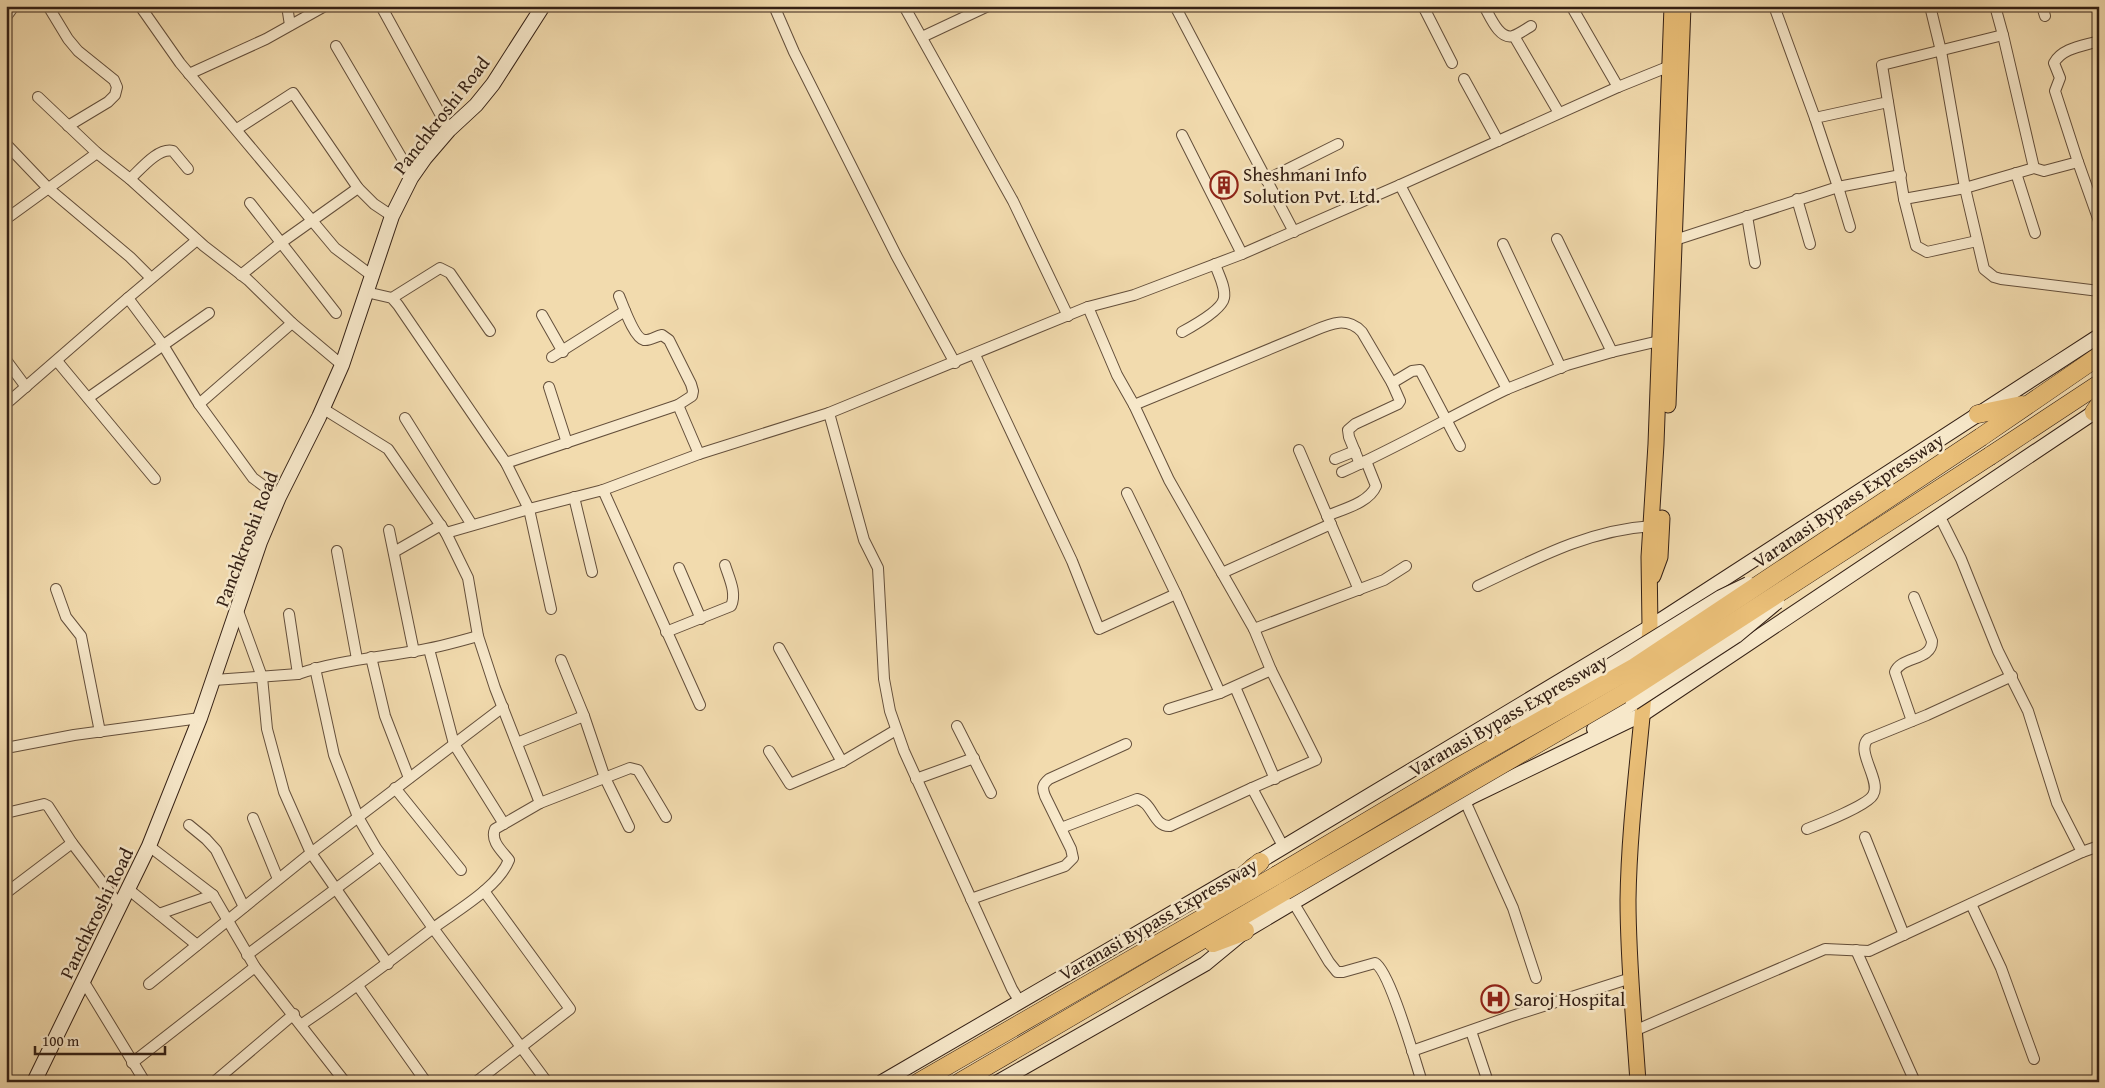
<svg xmlns="http://www.w3.org/2000/svg" width="2105" height="1088" font-family="'Gentium Book Plus',serif">
<style>
.lines{fill:none;stroke-linecap:round;stroke-linejoin:round}
.street-casing{stroke:#644f3b;stroke-width:12}
.secondary-casing{stroke:#342015;stroke-width:16}
.primary-casing{stroke:#342015;stroke-width:17}
.highway-casing{stroke:#342015;stroke-width:19}
.street{stroke:#f7e8ca;stroke-width:10}
.secondary{stroke:#f7e8ca;stroke-width:14}
.primary{stroke:#e9be77;stroke-width:15}
.highway{stroke:#e9be77;stroke-width:18}
.secondary-bridge-casing{stroke:#342015;stroke-width:16;stroke-linecap:butt}
.highway-bridge-casing{stroke:#342015;stroke-width:19;stroke-linecap:butt}
.secondary-bridge{stroke:#f7e8ca;stroke-width:14}
.highway-bridge{stroke:#e9be77;stroke-width:18}
.labels{text-anchor:middle;stroke-width:5;stroke-linejoin:round;paint-order:stroke}
.street-label{font-size:19px;fill:#342015;stroke:#f7e8ca}
.poi-label{font-size:19px;fill:#342015;stroke:#f7e8ca;text-anchor:start}
</style>
<rect width="100%" height="100%" fill="#f2dbae"/>
<filter id="stains"><feTurbulence type="fractalNoise" baseFrequency=".004" numOctaves="4"/><feColorMatrix values="0 0 0 0 .2 0 0 0 0 .09 0 0 0 0 .02 0 0 0 .5 -.17"/></filter>
<radialGradient id="worn" r=".72"><stop offset=".6" stop-color="#630" stop-opacity="0"/><stop offset="1" stop-color="#630" stop-opacity=".3"/></radialGradient>
<g class="lines">
<!-- street casing -->
<g class="street-casing">
<g id="street">
<polyline points="48,6 68,39 78,51 114,80 117,87 115,95 108,102 68,126"/>
<polyline points="140,6 180,63 335,248 371,275"/>
<polyline points="287,6 290,25"/>
<polyline points="381,6 449,130"/>
<polyline points="774,6 794,52 896,255 955,363"/>
<polyline points="904,6 1013,201 1068,316"/>
<polyline points="1175,6 1294,232"/>
<polyline points="1423,6 1452,63"/>
<path d="M1484 6C1490 16 1499 40 1513 36 1519 34 1526 29 1531 26"/>
<polyline points="1774,6 1815,118"/>
<polyline points="1930,6 1941,51 1965,188 1984,269 1994,277 2001,279 2099,291"/>
<polyline points="2042,6 2045,16"/>
<polyline points="1573,9 1618,87"/>
<polyline points="6,17 14,6"/>
<polyline points="2003,35 2034,168"/>
<polyline points="1514,36 1559,113"/>
<polyline points="922,37 988,6"/>
<polyline points="336,46 407,167 411,178"/>
<polyline points="189,74 266,39 325,6"/>
<polyline points="1464,79 1498,141"/>
<polyline points="38,97 97,153 130,179 204,246 248,280 292,323 342,365"/>
<polyline points="1888,102 1904,199 1916,246 1927,252 1977,241"/>
<polyline points="237,129 293,93 358,188 374,204 392,216"/>
<polyline points="1182,135 1242,254"/>
<polyline points="6,144 48,188 130,257 151,278"/>
<polyline points="2078,162 2099,221"/>
<polyline points="2016,173 2035,233"/>
<path d="M130 179C140 170 158 147 173 151L188 169"/>
<polyline points="1266,180 1338,144"/>
<polyline points="1400,185 1507,389 1567,365 1612,352 1659,341"/>
<polyline points="1797,199 1810,244"/>
<path d="M1904 199 1965 188 2034 168 2044 171 2078 162 2055 91 2060 78 2054 63C2062 48 2083 46 2099 41"/>
<polyline points="250,203 336,313"/>
<polyline points="1747,216 1755,263"/>
<polyline points="6,219 97,153"/>
<polyline points="1850,227 1838,187 1901,175"/>
<polyline points="1557,239 1612,352"/>
<polyline points="1675,240 1838,187 1815,118 1888,102 1882,65 2003,35 1995,6"/>
<polyline points="1503,244 1561,368"/>
<polyline points="241,275 282,242 358,188"/>
<polyline points="366,292 392,298 398,305 506,463 529,509 551,609"/>
<polyline points="128,298 197,240"/>
<polyline points="392,298 440,268 450,273 490,331"/>
<polyline points="1088,307 1117,375 1134,405 1169,480 1254,629"/>
<polyline points="542,315 563,352"/>
<path d="M1182 332C1193 326 1222 310 1224 298 1226 287 1218 274 1215 264"/>
<polyline points="975,355 1072,561 1099,629 1176,594"/>
<polyline points="552,357 625,311"/>
<polyline points="6,360 26,387"/>
<polyline points="57,361 155,479"/>
<polyline points="1392,383 1412,371 1420,370 1460,446"/>
<polyline points="549,387 567,443"/>
<polyline points="88,398 209,313"/>
<polyline points="6,404 128,298 163,345 199,404 253,478 279,497"/>
<polyline points="199,404 292,323"/>
<polyline points="678,405 699,454 829,413 1088,307 1134,295 1242,254 1400,185 1618,87 1670,66"/>
<path d="M1134 405 1306 334C1326 326 1345 314 1362 332L1392 383 1400 401 1398 404 1355 424 1348 430 1349 437 1360 464"/>
<polyline points="322,408 388,449 446,533 529,509 603,490 700,705"/>
<polyline points="829,413 864,540 878,568 884,679 890,711 904,751 1012,989 1020,1002"/>
<polyline points="405,418 472,525"/>
<polyline points="1299,450 1359,590"/>
<polyline points="1335,459 1355,451"/>
<path d="M506 463 678 405 692 396 693 391 691 384 669 340 662 335C656 336 650 341 644 340 634 338 623 305 619 296"/>
<path d="M1342 472C1398 447 1451 416 1507 389"/>
<polyline points="603,490 699,454"/>
<polyline points="1127,493 1176,594 1220,693"/>
<polyline points="574,497 592,572"/>
<polyline points="1939,515 1961,559 1998,651 2028,711 2057,803 2082,852"/>
<path d="M1327 516C1343 509 1369 503 1376 486L1366 461"/>
<polyline points="389,530 414,652"/>
<polyline points="337,551 357,659"/>
<polyline points="394,552 441,525"/>
<polyline points="679,568 701,619"/>
<polyline points="1222,573 1331,524"/>
<path d="M1478 586C1535 559 1588 530 1652 526"/>
<polyline points="56,589 66,617 81,636 100,732"/>
<polyline points="238,611 262,677 267,729 284,792 311,853 388,964"/>
<path d="M289 614 298 674C336 661 375 658 415 651 436 648 457 642 478 636"/>
<path d="M666 632 731 606C737 593 729 578 725 565"/>
<polyline points="779,648 842,762"/>
<polyline points="429,649 454,744 504,824"/>
<polyline points="371,657 385,716 409,778"/>
<polyline points="561,660 584,716 605,778 629,827"/>
<polyline points="315,668 334,755 358,817 376,848 433,928 547,1082"/>
<polyline points="1271,670 1254,629 1384,580 1406,566"/>
<polyline points="214,680 298,674"/>
<polyline points="1235,687 1275,779"/>
<polyline points="1169,709 1220,693 1271,670 1316,760 1252,788 1284,848"/>
<path d="M1912 721 1895 672C1901 656 1932 661 1932 641L1914 597"/>
<polyline points="957,726 991,793"/>
<polyline points="517,743 584,716"/>
<polyline points="6,748 74,735 200,718"/>
<polyline points="769,751 790,784 842,762 896,730"/>
<polyline points="916,779 974,758"/>
<polyline points="395,788 461,870"/>
<polyline points="1465,801 1513,908 1536,978"/>
<polyline points="540,803 630,768 638,770 666,817"/>
<polyline points="6,813 44,804 48,806 72,843"/>
<polyline points="253,818 278,879"/>
<polyline points="189,825 206,839 216,850 244,907"/>
<path d="M1061 828 1137 799C1153 802 1153 827 1170 826L1252 788"/>
<path d="M1807 829C1820 824 1868 805 1873 795 1882 781 1855 751 1868 739L1927 715 2012 676"/>
<polyline points="1865,837 1904,935"/>
<polyline points="149,846 213,895 255,967 345,1082"/>
<polyline points="128,889 197,945"/>
<polyline points="6,893 72,843 120,906"/>
<path d="M971 899 1065 866 1073 858 1071 849 1045 796C1042 788 1042 785 1049 779L1126 744"/>
<path d="M1293 902 1329 962 1337 972H1343L1375 963C1390 971 1415 1061 1422 1082"/>
<polyline points="1971,904 2001,968 2034,1059"/>
<polyline points="159,914 213,895"/>
<polyline points="1856,950 1915,1082"/>
<polyline points="247,955 381,855"/>
<polyline points="84,982 145,1082"/>
<polyline points="149,984 311,853 503,707"/>
<polyline points="358,986 426,1082"/>
<path d="M302 1024C347 994 389 962 432 929 456 911 498 888 509 860 502 851 490 841 495 829L540 803 495 688 478 636 468 578 446 533"/>
<polyline points="1471,1031 1488,1082"/>
<polyline points="1634,1031 1825,949 1869,951 2082,852 2099,846"/>
<polyline points="1412,1051 1509,1017 1631,978"/>
<polyline points="132,1063 255,967"/>
<polyline points="214,1082 294,1014"/>
<polyline points="476,1082 570,1009 484,891"/>
</g>
</g>
<!-- secondary casing -->
<g class="secondary-casing">
<g id="secondary">
<polyline points="1594,729 1633,703"/>
<polyline points="1252,866 1650,627 2099,336"/>
<polyline points="34,1082 149,846 200,718 260,542 279,497 319,417 342,365 392,216 411,178 425,158 449,130 476,105 493,84 543,6"/>
<polyline points="882,1082 1234,877"/>
<polyline points="998,1082 1205,964 1245,931 1471,797 1643,714 2099,409"/>
</g>
</g>
<!-- primary casing -->
<g class="primary-casing">
<g id="primary">
<polyline points="1668,405 1683,6"/>
<polyline points="1653,576 1660,557 1662,518"/>
<polyline points="1648,652 1650,627 1649,557 1656,444 1672,6"/>
<path d="M1638 1082C1634 1021 1628 961 1628 900 1629 828 1639 756 1645 684"/>
</g>
</g>
<!-- highway casing -->
<g class="highway-casing">
<g id="highway">
<polyline points="2094,412 2099,405"/>
<polyline points="1978,414 2022,405"/>
<polyline points="1981,437 2099,356"/>
<polyline points="1990,456 2099,384"/>
<polyline points="1210,903 1260,862"/>
<polyline points="1213,943 1245,931"/>
<polyline points="919,1082 1277,875"/>
<polyline points="960,1082 1285,891"/>
</g>
</g>
<!-- street -->
<use href="#street" class="street"/>
<!-- secondary -->
<use href="#secondary" class="secondary"/>
<!-- primary -->
<use href="#primary" class="primary"/>
<!-- highway -->
<use href="#highway" class="highway"/>
<!-- secondary-bridge casing -->
<g class="secondary-bridge-casing">
<g id="secondary-bridge">
<polyline points="1633,703 1736,636 1777,602"/>
<polyline points="1518,726 1548,704 1721,597 1748,584"/>
</g>
</g>
<!-- highway-bridge casing -->
<g class="highway-bridge-casing">
<g id="highway-bridge">
<polyline points="1277,875 1460,766 1635,667 1981,437"/>
<polyline points="1285,891 1626,692 1990,456"/>
</g>
</g>
<!-- secondary-bridge -->
<use href="#secondary-bridge" class="secondary-bridge"/>
<!-- highway-bridge -->
<use href="#highway-bridge" class="highway-bridge"/>
</g>
<!-- icons -->
<defs>
<g id="building-ring" transform="scale(1.4375)"><circle r="9.5" fill="#f7e8ca" stroke="#8f2418" stroke-width="1.5"/><path d="M-4-6H4V6H1V3H-1V6H-4ZM-2.5-4.3h1.7v1.8h-1.7ZM.8-4.3h1.7v1.8H.8ZM-2.5-1h1.7V.8h-1.7ZM.8-1h1.7V.8H.8Z" fill="#8f2418"/></g>
<g id="hospital-ring" transform="scale(1.4375)"><circle r="9.5" fill="#f7e8ca" stroke="#8f2418" stroke-width="1.5"/><path d="M-5-5h3v3.5h4V-5h3V5h-3V1.5h-4V5h-3Z" fill="#8f2418"/></g>
</defs>
<g fill-rule="evenodd">
<use href="#building-ring" x="1224" y="185"/>
<use href="#hospital-ring" x="1495" y="999"/>
</g>
<g class="labels">
<!-- street labels -->
<g class="street-label">
<text transform="translate(441 115) rotate(-52)" y="7">Panchkroshi Road</text>
<text transform="translate(1848 500) rotate(-34)" y="7">Varanasi Bypass Expressway</text>
<text transform="translate(246 539) rotate(-69)" y="7">Panchkroshi Road</text>
<text transform="translate(1508 715) rotate(-30)" y="7">Varanasi Bypass Expressway</text>
<text transform="translate(96 913) rotate(-64)" y="7">Panchkroshi Road</text>
<text transform="translate(1158 919) rotate(-30)" y="7">Varanasi Bypass Expressway</text>
</g>
<!-- poi labels -->
<g class="poi-label">
<text x="1243" y="181">Sheshmani Info<tspan x="1243" dy="22">Solution Pvt. Ltd.</tspan></text>
<text x="1514" y="1006">Saroj Hospital</text>
</g>
</g>
<!-- margin -->
<rect width="2105" height="1088" fill="none" stroke="#f2dbae" stroke-width="25"/>
<rect x="8" y="8" width="2090" height="1073" fill="none" stroke="#342015" stroke-width="2.5"/>
<rect x="12" y="12" width="2080" height="1063" fill="none" stroke="#342015"/>
<!-- scale -->
<path d="M35 1046v8h130v-8" fill="none" stroke="#342015" stroke-width="2.5"/>
<text x="42" y="1046" font-size="15" fill="#342015" stroke="#f7e8ca" stroke-width="4" paint-order="stroke">100 m</text>
<rect width="100%" height="100%" filter="url(#stains)"/>
<rect width="100%" height="100%" fill="url(#worn)"/>
</svg>
